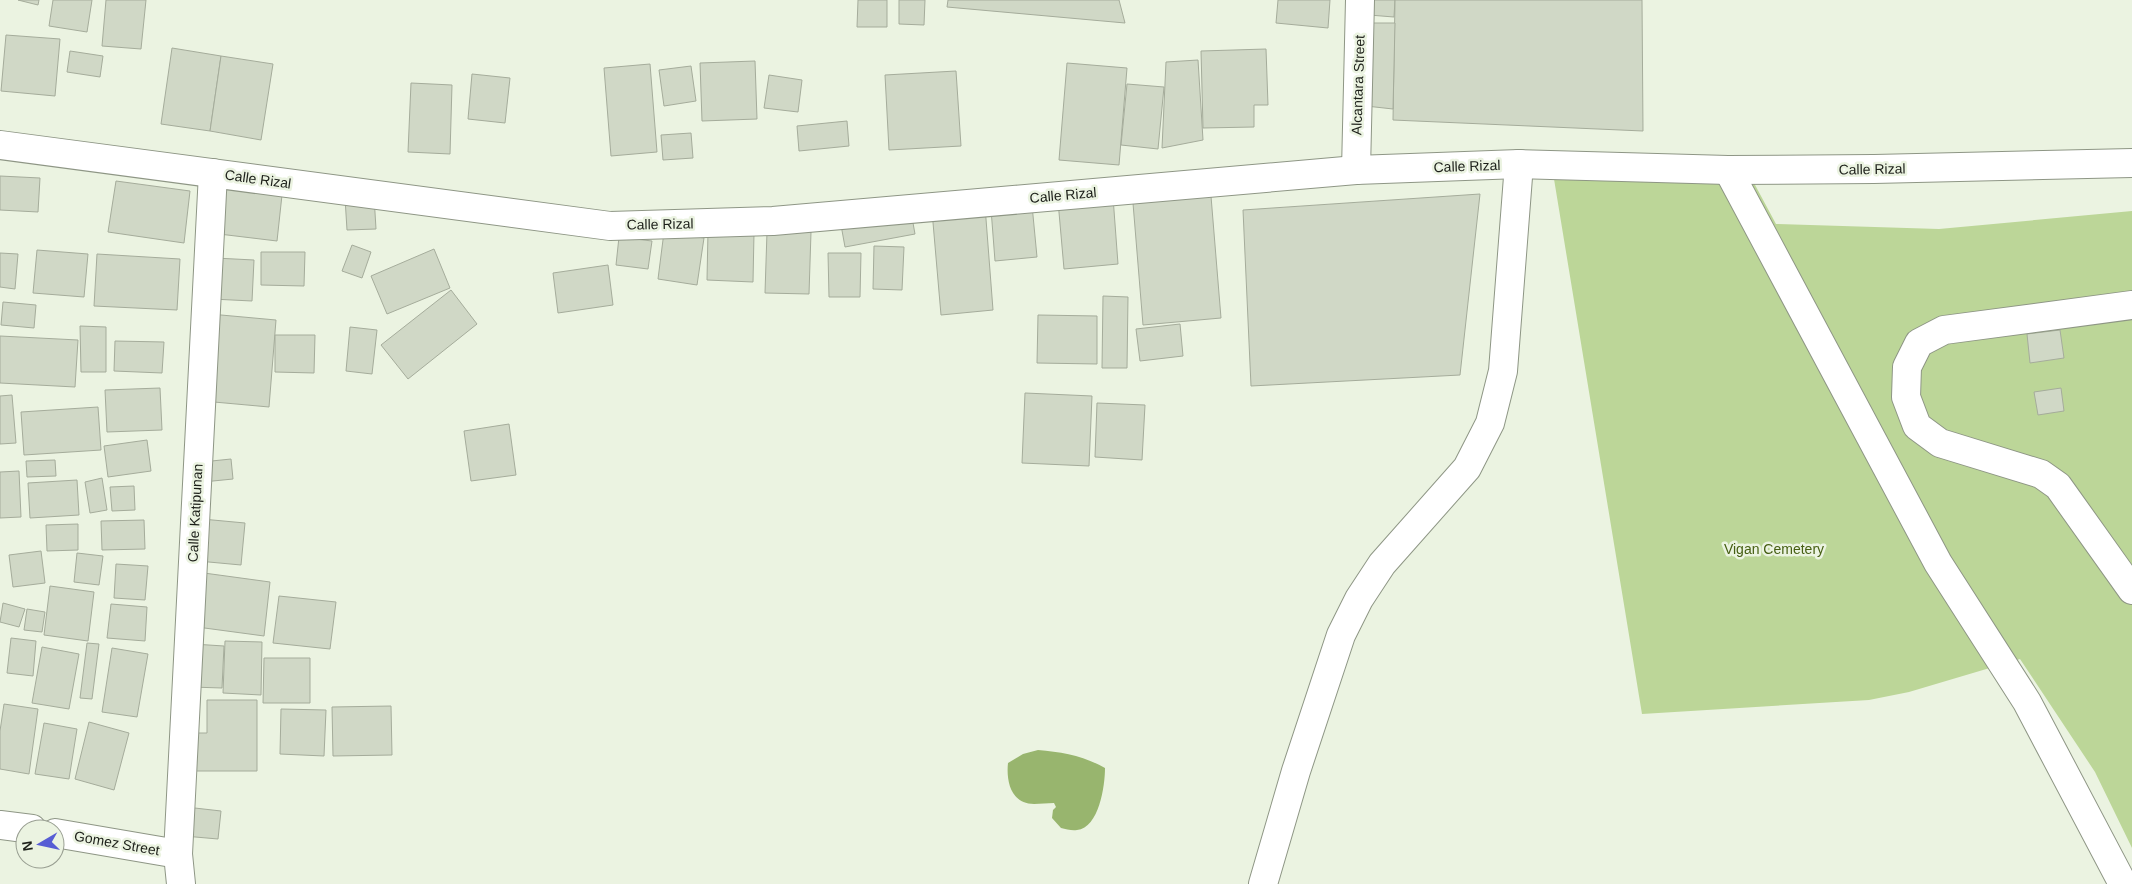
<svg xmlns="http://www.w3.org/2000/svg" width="2132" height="884" font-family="Helvetica,sans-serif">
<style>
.green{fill:#bcd698}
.water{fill:#98b56e}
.building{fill:#d0d8c6;stroke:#a5ac9b}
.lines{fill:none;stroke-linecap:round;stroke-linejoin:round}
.minor-casing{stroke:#8e9685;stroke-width:30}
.major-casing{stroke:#8e9685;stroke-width:30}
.minor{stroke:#fff;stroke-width:28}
.major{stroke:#fff;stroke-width:28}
.labels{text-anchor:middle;stroke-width:5;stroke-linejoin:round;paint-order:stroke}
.street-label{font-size:14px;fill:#1c1f19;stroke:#ebf3e1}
.park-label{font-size:14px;fill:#465f13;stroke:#ebf3e1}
</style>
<rect width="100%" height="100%" fill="#ebf3e1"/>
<!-- green -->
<polygon class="green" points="1554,179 1754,183 1776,224 1939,229 2132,211 2132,848 2095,772 2020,659 1909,692 1869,700 1642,714"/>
<!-- water -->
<path class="water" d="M1038 750C1062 752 1084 756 1105 768 1105 786 1099 828 1077 830 1072 831 1066 829 1061 828L1052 818 1053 810 1056 807 1054 803C1047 803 1041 804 1034 804 1011 804 1006 781 1008 763L1023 754Z"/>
<!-- building -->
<g class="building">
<polygon points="18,0 39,0 38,5"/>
<polygon points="53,0 92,0 87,32 49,26"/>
<polygon points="106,0 146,0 141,49 102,46"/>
<polygon points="858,0 887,0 887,27 857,27"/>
<polygon points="899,0 925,0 924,25 899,24"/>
<polygon points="948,0 1119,0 1125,23 947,7"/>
<polygon points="1278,0 1330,0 1328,28 1276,23"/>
<polygon points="1370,0 1395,0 1394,17 1369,15"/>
<polygon points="1395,0 1642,0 1643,131 1393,120"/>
<polygon points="1369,23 1395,23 1393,109 1366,106"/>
<polygon points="6,35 60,39 55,96 1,91"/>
<polygon points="172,48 221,56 210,131 161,124"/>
<polygon points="1266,49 1268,105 1254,105 1254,127 1203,128 1201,51"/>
<polygon points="70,51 103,56 100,77 67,72"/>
<polygon points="221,56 273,64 261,140 210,131"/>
<polygon points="1198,60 1203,140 1162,148 1166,62"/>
<polygon points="755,61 757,119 702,121 700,63"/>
<polygon points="1067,63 1127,68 1119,165 1059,160"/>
<polygon points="650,64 657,152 611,156 604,68"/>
<polygon points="691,66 696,101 664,106 659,70"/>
<polygon points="956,71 961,146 889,150 885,75"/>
<polygon points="472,74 510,78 505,123 468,119"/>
<polygon points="769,75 802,80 798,112 764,108"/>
<polygon points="411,83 452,85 450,154 408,152"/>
<polygon points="1127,84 1164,87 1158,149 1121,145"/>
<polygon points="847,121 849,146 799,151 797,126"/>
<polygon points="691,133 693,158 663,160 661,135"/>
<polygon points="0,176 40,178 38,212 0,210"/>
<polygon points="116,181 190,191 184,243 108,232"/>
<polygon points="1210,184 1221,318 1143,325 1132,191"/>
<polygon points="224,188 282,195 277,241 219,234"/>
<polygon points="1480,194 1460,375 1251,386 1243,210"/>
<polygon points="374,196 376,229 347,230 345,198"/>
<polygon points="1113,197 1118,264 1064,269 1058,201"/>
<polygon points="1032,205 1037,257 995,261 991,209"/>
<polygon points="985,206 993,310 941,315 932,211"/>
<polygon points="911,212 915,234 845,247 841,225"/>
<polygon points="708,231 754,233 753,282 707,280"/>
<polygon points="664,232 704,238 697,285 658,279"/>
<polygon points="767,232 811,232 809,294 765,293"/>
<polygon points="619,237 652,241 648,269 616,265"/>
<polygon points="352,245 371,252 362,278 342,271"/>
<polygon points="874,246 904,247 902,290 873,289"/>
<polygon points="434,249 450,288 387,314 371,276"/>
<polygon points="37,250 88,254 84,297 33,293"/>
<polygon points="261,252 305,252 304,286 261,285"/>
<polygon points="0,253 18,254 15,289 0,287"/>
<polygon points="828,253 861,253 860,297 829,297"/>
<polygon points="97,254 180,259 177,310 94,306"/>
<polygon points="215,258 254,260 252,301 212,299"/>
<polygon points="608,265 613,305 558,313 553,273"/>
<polygon points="451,290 477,324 408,379 381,345"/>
<polygon points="1103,296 1128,297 1127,368 1102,368"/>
<polygon points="3,302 36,305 34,328 1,325"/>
<polygon points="210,314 276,320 269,407 203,401"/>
<polygon points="1038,315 1097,316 1097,364 1037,363"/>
<polygon points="1180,324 1183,356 1140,361 1136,329"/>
<polygon points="80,326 106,327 106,372 81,372"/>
<polygon points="350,327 377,330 372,374 346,371"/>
<polygon points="2060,330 2064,358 2030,363 2027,334"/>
<polygon points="275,335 315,335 314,373 275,372"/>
<polygon points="0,336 78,340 75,387 0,383"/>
<polygon points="115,341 164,342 162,373 114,371"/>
<polygon points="160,388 162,430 107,432 105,390"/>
<polygon points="2061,388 2064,411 2038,415 2034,392"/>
<polygon points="1025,393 1092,396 1089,466 1022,463"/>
<polygon points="12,395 16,443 0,444 0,396"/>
<polygon points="1097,403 1145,405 1142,460 1095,457"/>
<polygon points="98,407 101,450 24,455 21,412"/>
<polygon points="509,424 516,475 471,481 464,431"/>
<polygon points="147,440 151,471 108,477 104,446"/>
<polygon points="231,459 233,479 203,482 202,462"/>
<polygon points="55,460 56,476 27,477 26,461"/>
<polygon points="19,471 21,517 0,518 0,472"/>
<polygon points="102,478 107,510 90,513 85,482"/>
<polygon points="77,480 79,515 30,518 28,483"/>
<polygon points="134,486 135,510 112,511 110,487"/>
<polygon points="202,519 245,523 241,565 198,561"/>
<polygon points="144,520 145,549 102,550 101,521"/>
<polygon points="78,524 78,550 47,551 46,525"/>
<polygon points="41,551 45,583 13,587 9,555"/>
<polygon points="77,553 103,556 99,585 74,582"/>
<polygon points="116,564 148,566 145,600 114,598"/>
<polygon points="204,573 270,582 264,636 197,627"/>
<polygon points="50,586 94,592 88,641 44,635"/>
<polygon points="279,596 336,602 330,649 273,643"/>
<polygon points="3,603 25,609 19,627 0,622"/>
<polygon points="111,604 147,607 145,641 107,638"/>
<polygon points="27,609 45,612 42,632 24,630"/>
<polygon points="11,638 36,641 33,676 7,673"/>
<polygon points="225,641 262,642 261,695 223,693"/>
<polygon points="87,643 99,644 92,699 80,698"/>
<polygon points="193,644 224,646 222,688 191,687"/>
<polygon points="42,647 79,654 69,709 32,703"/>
<polygon points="112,648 148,654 137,717 102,712"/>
<polygon points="264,658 310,658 310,703 263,703"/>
<polygon points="207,700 257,700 257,771 189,771 188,733 207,733"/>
<polygon points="4,704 38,709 29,774 0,769 0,731"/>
<polygon points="391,706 392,755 333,756 332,707"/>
<polygon points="281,709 326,710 324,756 280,754"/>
<polygon points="89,722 129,733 114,790 75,779"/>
<polygon points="44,723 77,729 69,779 35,774"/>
<polygon points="186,807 221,811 218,839 184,836"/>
</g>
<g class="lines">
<!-- minor casing -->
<g class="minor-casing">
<g id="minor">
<polyline points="1356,170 1360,0"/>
<polyline points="1728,170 1938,563 2027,702 2123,884"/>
<polyline points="2132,305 1944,330 1919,343 1907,367 1906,397 1917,426 1940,443 2041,474 2058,486 2132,590"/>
<polyline points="0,825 32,829"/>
<polyline points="55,833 178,854"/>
<polyline points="181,884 178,854 213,173"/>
<polyline points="1263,884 1296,771 1341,635 1359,599 1382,564 1467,468 1490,423 1503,371 1519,164"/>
</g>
</g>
<!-- major casing -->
<g class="major-casing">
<polyline id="major" points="0,145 610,226 773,221 1356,170 1519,164 1728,170 1874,169 2132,163"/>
</g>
<!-- minor -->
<use href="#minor" class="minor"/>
<!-- major -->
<use href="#major" class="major"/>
</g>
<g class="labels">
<!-- street labels -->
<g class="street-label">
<text transform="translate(1358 85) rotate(-88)" y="5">Alcantara Street</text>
<text transform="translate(1467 166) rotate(-2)" y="5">Calle Rizal</text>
<text transform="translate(1872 169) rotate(-1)" y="5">Calle Rizal</text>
<text transform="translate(258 179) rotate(8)" y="5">Calle Rizal</text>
<text transform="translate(1063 195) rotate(-5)" y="5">Calle Rizal</text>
<text transform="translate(660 224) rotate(-1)" y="5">Calle Rizal</text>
<text transform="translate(195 513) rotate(-87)" y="5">Calle Katipunan</text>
<text transform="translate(117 843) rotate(10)" y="5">Gomez Street</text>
</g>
<!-- park labels -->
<g class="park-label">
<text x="1774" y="554">Vigan Cemetery</text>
</g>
</g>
<!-- north arrow -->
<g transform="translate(40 844) rotate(261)"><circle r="24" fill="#ebf3e1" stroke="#989e91"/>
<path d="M0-4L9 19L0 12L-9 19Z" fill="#575dd4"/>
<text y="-8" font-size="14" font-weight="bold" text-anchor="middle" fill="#1c1f19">N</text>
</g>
</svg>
